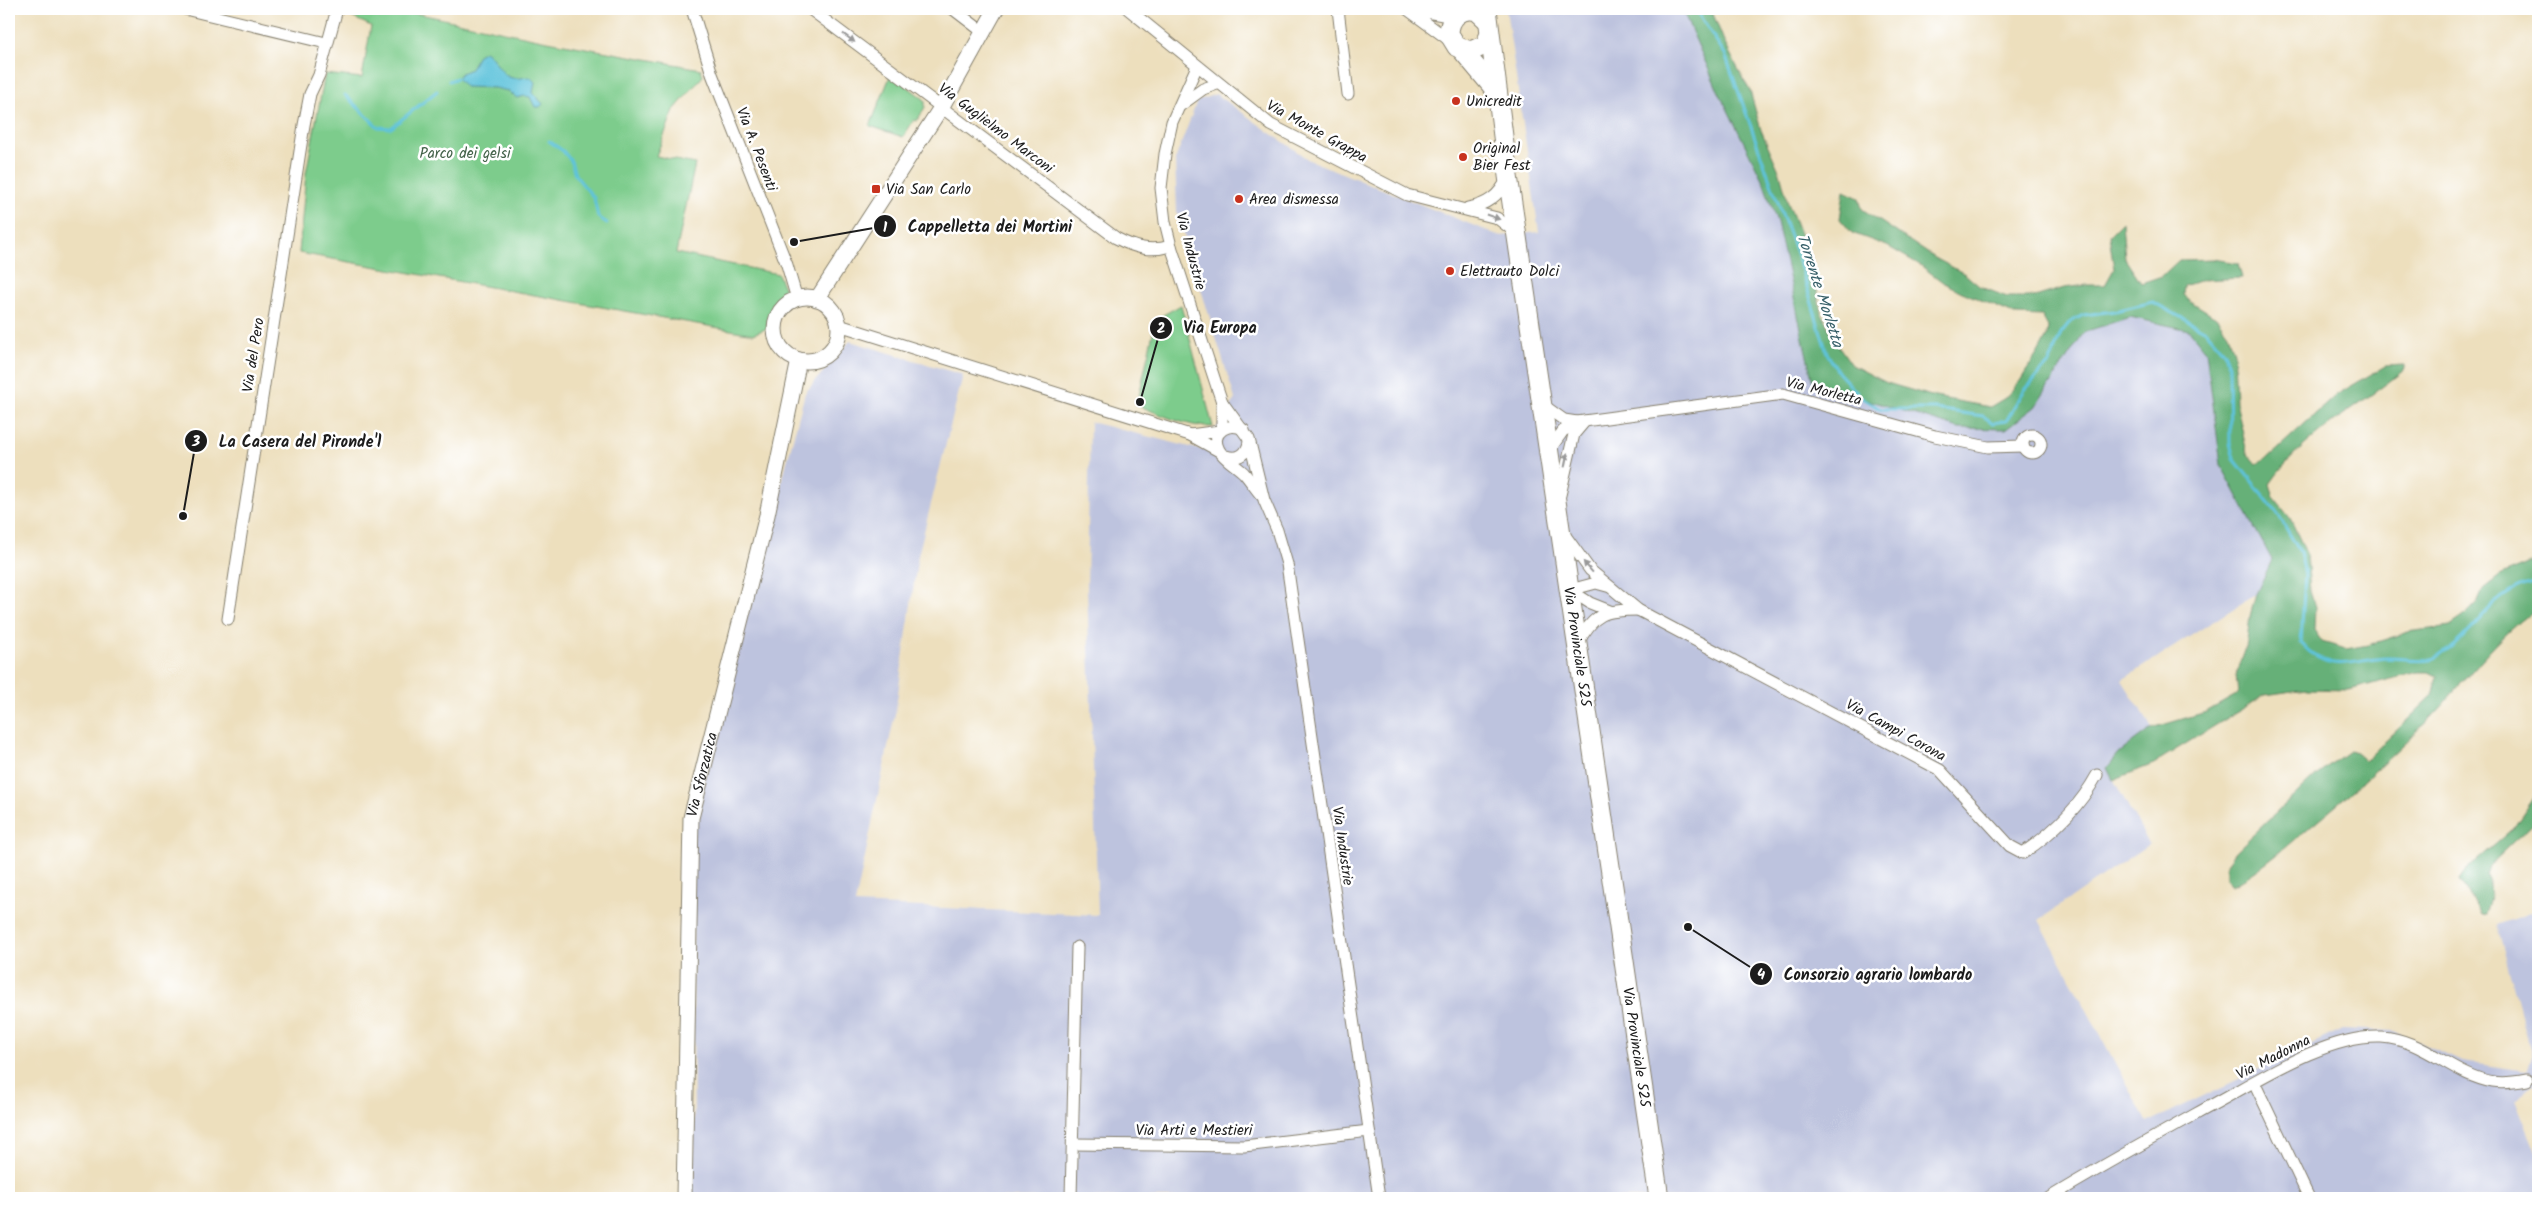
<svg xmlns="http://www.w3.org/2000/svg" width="2547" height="1207" font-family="Kalam,sans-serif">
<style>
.industrial{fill:#bdc3de}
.green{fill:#7dcc8c;stroke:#4c7454}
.forest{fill:#66b078;stroke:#41664a}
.water{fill:#5ec3db;stroke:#3d707c}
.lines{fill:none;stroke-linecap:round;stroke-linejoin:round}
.stream{stroke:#5ec3db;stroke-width:3}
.minor-casing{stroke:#847e6c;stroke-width:13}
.tertiary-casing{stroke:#847e6c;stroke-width:17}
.primary-casing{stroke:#847e6c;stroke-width:21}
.minor{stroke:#fff;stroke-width:11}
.tertiary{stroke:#fff;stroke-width:15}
.primary{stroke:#fff;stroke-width:19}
.oneway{fill:#999}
.poi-dot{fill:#c8321e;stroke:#fff;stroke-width:2}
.labels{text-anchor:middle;stroke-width:5;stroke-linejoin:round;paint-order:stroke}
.poi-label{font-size:15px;fill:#1c1c1c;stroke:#fff;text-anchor:start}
.street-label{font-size:15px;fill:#1c1c1c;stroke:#fff}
.park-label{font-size:15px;fill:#436249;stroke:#fff}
.water-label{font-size:16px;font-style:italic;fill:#365f68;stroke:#fff}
.leader{fill:none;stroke:#1c1c1c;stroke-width:2}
.callout-dot{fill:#1c1c1c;stroke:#fff;stroke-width:2}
.mark-label{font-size:15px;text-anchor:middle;font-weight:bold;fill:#fff}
.callout-label{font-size:16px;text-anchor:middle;font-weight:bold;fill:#1c1c1c;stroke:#fff;stroke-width:5;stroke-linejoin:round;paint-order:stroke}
</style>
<rect width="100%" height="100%" fill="#fff"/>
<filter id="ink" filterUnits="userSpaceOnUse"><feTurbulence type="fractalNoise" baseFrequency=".02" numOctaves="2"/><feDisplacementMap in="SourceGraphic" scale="10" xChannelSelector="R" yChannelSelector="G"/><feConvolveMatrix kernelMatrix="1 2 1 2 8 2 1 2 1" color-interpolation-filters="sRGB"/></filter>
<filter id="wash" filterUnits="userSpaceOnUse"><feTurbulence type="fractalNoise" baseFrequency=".0096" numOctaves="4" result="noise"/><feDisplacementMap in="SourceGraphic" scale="20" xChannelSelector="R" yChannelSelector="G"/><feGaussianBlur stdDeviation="1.12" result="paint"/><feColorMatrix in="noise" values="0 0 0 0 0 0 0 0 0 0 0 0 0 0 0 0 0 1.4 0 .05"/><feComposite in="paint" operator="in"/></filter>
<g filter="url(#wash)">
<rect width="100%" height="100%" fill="#eddfbd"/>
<!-- industrial -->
<polygon class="industrial" points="1506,9 1682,9 1716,86 1763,181 1777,222 1813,383 2006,429 2064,360 2084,332 2130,317 2189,330 2206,350 2221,465 2272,559 2256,594 2122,680 2152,728 2119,753 2107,768 2149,844 2039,920 2147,1123 2343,1029 2394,1031 2463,1062 2527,1071 2532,1056 2497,925 2538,910 2538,1081 2515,1099 2538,1157 2538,1198 690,1198 694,1137 692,825 805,393 850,341 963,375 918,556 895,714 855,904 1098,915 1087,587 1090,422 1202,450 1235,399 1177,212 1175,160 1197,101 1216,94 1309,160 1500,236 1539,232"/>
<!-- green -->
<g class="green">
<polygon points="345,9 396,9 542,40 701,69 703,76 674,110 656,156 695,164 676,253 778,274 788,297 779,308 773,326 753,334 299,253 306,173 325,74 362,78 371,26 343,13"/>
<polygon points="891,74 925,100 925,107 917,121 914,120 903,137 870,126"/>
<path d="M1181 305 1213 427C1186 427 1162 415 1137 405L1156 319Z"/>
</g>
<!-- forest -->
<g class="forest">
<path d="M1682 9H1711L1726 46 1750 91 1761 130 1780 173 1788 203 1812 264 1821 312 1835 341 1852 365 1887 383 1935 397 1990 407 2005 398 2020 381 2039 351 2047 336 2048 327 2042 316 2016 315 1962 292 1944 283 1920 265 1887 246 1852 233 1840 219 1844 191 1859 198 1862 209 1935 258 1965 274 1979 286 2007 297H2035L2064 288 2087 285H2105L2114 269 2109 235 2122 222 2125 259 2141 283 2162 276 2179 260 2213 259 2238 263 2242 278 2202 280 2184 286 2183 295 2190 301 2216 317 2228 333 2234 353 2236 402 2247 453 2256 464 2265 460 2336 395 2385 366 2405 365V369C2361 406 2303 435 2270 484L2274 498 2290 518 2307 555 2310 591 2315 607 2314 630 2322 642 2346 649 2368 645 2408 632 2450 626 2463 617 2477 603 2483 589 2501 575 2538 560V612L2535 610C2496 638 2467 679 2434 714 2396 754 2355 789 2313 824 2287 847 2262 869 2232 886L2226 879V864L2235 852 2317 774 2349 751 2356 753 2365 761 2432 696 2437 676 2429 672H2418L2349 690 2307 689 2265 695 2151 765 2113 780 2107 768 2119 753 2152 728 2206 712 2238 694 2236 675 2246 648 2250 616 2256 594 2272 560 2221 465 2206 351 2189 330 2130 317 2084 332 2035 407 2006 429 1959 428 1813 383 1777 222 1763 181 1716 86Z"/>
<path d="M2538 792V819L2489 866 2486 875C2494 890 2491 899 2486 914L2481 915 2459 880 2466 870 2512 830Z"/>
</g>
<!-- water -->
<path class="water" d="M485 51C495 57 501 77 513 78 518 79 525 77 530 77L535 82 533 93 543 104 540 107H535L530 97 525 96 517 98 508 91 495 88 465 87 457 78 461 73 471 69 478 55Z"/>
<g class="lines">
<!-- stream -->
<g class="stream">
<path d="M1695 9 1725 54 1800 264 1827 353 1838 372 1860 396 1880 409H1935L1983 416 1993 423 2006 421 2024 391 2050 362 2061 333 2069 323 2083 315 2115 311 2153 302 2206 331 2224 352 2229 365 2230 443 2234 459 2278 514 2300 552 2305 574 2301 643C2330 677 2353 659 2389 658 2400 658 2427 662 2435 658 2477 637 2487 590 2538 582"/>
<polyline points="449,81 457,78"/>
<polyline points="345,95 378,127 391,128 437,91"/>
<polyline points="549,141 563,151 571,161 575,175 594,198 598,217 607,223"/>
</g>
</g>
</g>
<g filter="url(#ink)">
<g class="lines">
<!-- minor casing -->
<g class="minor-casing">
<g id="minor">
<polyline points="185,9 326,43"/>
<polyline points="692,9 712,74 787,265 797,299"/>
<path d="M810 9 1116 238C1135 248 1150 252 1171 246"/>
<polyline points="953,9 983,32"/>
<polyline points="1128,9 1271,125 1407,195 1497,218 1516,233"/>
<polyline points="1338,9 1348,94"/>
<polyline points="1407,9 1452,42"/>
<polyline points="1410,9 1454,17"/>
<polyline points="1197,66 1172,122 1165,154 1161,188 1165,222 1171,246 1217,387 1222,402 1249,439 1264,500 1277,530 1287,564 1379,1198"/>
<polyline points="1181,105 1203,89 1217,84"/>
<path d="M1468 208C1487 205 1499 196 1507 179"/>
<polyline points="839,325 1190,435 1219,451"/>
<polyline points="1222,402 1222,429"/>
<polyline points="1543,405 1564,420 1577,422 1783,394 1935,436 1988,447 2023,446"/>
<path d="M1244 430C1231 420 1209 432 1219 450 1224 459 1237 466 1244 473 1250 480 1255 488 1261 495"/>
<polyline points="1190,435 1220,431"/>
<circle cx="2032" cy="444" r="9"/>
<polyline points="1550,449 1563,431 1577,422"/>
<path d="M1226 456C1238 460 1248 454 1249 441"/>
<polyline points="1560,495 1574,434 1585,421"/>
<path d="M1564 534 1590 570 1638 610 1940 770 2010 846 2023 853C2054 832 2079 808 2097 775"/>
<polyline points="1607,586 1596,583 1570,590 1590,603 1610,611"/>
<polyline points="228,619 304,125 310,94 319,75 337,9"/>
<path d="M1578 643C1594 613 1605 610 1638 610"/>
<polyline points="2254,1082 2309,1198"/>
<polyline points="1073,1144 1244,1146 1369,1131"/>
<polyline points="1071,1198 1077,947"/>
<path d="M2049 1198C2103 1165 2158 1135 2214 1104 2260 1079 2327 1035 2381 1037 2424 1039 2452 1075 2493 1082 2504 1084 2516 1082 2527 1080"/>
</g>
</g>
<!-- tertiary casing -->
<g class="tertiary-casing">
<g id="tertiary">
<circle cx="807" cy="329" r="32"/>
<polyline points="817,299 942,106 996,9"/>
<path id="s1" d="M684 1198 691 818 767 515 799 360"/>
</g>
</g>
<!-- primary casing -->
<g class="primary-casing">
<g id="primary">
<path id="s2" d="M1487 9 1508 176 1659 1198"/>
<path d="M1488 21 1477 11C1462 7 1449 17 1449 34L1457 47 1471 51 1485 45 1490 34"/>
<polyline points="1461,49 1497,92"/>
</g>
</g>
<!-- minor -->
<use href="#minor" class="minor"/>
<!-- tertiary -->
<use href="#tertiary" class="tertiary"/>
<!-- primary -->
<use href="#primary" class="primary"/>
</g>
<!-- one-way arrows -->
<defs><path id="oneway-solid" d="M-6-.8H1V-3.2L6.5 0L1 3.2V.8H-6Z" transform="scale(1.25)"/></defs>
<g class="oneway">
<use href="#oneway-solid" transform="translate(849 38) rotate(36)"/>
<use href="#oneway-solid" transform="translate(1493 217) rotate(19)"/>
<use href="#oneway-solid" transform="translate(1566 460) rotate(-79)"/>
<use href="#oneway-solid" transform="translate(1588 567) rotate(-131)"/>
</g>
</g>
<!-- markers -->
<g class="poi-dot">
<circle cx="1456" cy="101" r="5"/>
<circle cx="1463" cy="157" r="5"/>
<rect x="871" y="184" width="10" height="10" rx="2.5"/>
<circle cx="1239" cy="199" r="5"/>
<circle cx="1450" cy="271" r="5"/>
</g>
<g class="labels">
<!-- poi labels -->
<g class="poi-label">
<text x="1466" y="106">Unicredit</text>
<text x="1473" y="153">Original<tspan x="1473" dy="17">Bier Fest</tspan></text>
<text x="886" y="194">Via San Carlo</text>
<text x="1249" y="204">Area dismessa</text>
<text x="1460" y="276">Elettrauto Dolci</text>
</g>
<!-- street labels -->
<g class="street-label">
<text transform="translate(996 128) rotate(37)" y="5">Via Guglielmo Marconi</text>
<text transform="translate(1317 131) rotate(29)" y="5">Via Monte Grappa</text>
<text transform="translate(757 149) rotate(69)" y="5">Via A. Pesenti</text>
<text transform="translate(1191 251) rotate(75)" y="5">Via Industrie</text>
<text transform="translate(253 355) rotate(-81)" y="5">Via del Pero</text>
<text transform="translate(1824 391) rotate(14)" y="5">Via Morletta</text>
<text dy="5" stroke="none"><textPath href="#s2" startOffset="644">Via Provinciale 525</textPath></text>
<text transform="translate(1896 730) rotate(29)" y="5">Via Campi Corona</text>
<text dy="5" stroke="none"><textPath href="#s1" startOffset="425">Via Sforzatica</textPath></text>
<text transform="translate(1343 846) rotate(82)" y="5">Via Industrie</text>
<text dy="5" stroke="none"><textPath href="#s2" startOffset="1049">Via Provinciale 525</textPath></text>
<text transform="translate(2273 1057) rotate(-27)" y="5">Via Madonna</text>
<text x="1194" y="1135">Via Arti e Mestieri</text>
</g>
<!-- park labels -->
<g class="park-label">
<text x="465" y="158">Parco dei gelsi</text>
</g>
<!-- water labels -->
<g class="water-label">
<text transform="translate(1821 290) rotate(72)" y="6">Torrente Morletta</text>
</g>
</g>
<!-- callouts -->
<path class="leader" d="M794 242L885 226M1140 402L1161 328M183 516L196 441M1688 927L1761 974"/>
<g class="callout-dot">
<circle cx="794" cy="242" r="5"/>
<circle cx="1140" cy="402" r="5"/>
<circle cx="183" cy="516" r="5"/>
<circle cx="1688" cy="927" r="5"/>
<circle cx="885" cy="226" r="12"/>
<circle cx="1161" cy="328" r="12"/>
<circle cx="196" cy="441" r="12"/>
<circle cx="1761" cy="974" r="12"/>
</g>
<g class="mark-label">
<text x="885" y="232">1</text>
<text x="1161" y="333">2</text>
<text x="196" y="446">3</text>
<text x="1761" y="979">4</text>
</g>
<g class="callout-label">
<text x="990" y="232">Cappelletta dei Mortini</text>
<text x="1220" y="333">Via Europa</text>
<text x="300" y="447">La Casera del Pironde'l</text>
<text x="1878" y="980">Consorzio agrario lombardo</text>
</g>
<!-- margin -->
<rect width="2547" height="1207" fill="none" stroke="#fff" stroke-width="30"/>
</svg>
